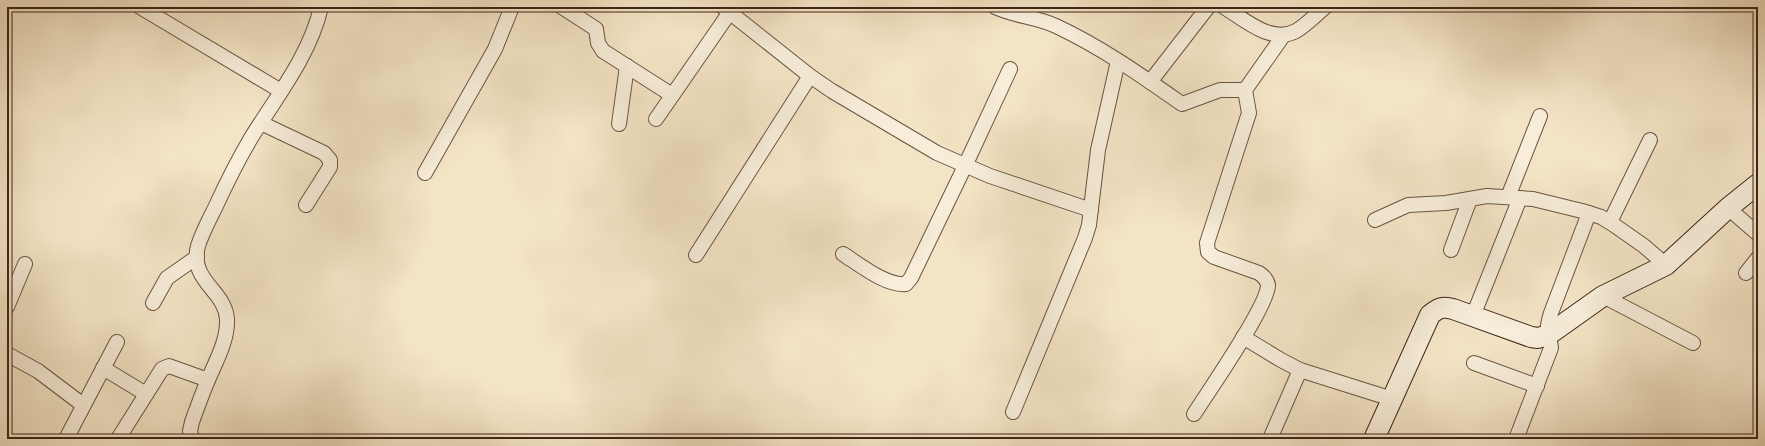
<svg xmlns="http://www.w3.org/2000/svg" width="1765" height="446" font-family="'Gentium Book Plus',serif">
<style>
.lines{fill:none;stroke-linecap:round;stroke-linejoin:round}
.street-casing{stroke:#6a5444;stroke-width:16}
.secondary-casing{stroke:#3d2419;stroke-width:22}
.street{stroke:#f7edd9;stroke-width:14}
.secondary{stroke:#f7edd9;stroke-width:20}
</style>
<rect width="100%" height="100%" fill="#f3e4c5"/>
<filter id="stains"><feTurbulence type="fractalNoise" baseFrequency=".005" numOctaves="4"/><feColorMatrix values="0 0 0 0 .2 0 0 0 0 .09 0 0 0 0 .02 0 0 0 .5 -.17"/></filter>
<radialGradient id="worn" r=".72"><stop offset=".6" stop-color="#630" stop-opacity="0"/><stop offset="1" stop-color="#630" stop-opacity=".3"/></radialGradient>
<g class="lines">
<!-- street casing -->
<g class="street-casing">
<g id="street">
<polyline points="140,7 281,91"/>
<polyline points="562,7 596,29 598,43 603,51 672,95"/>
<polyline points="723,7 810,76 832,91 937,153 990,176 1091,210"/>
<path d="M995 7C1014 16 1037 17 1056 26 1101 47 1142 76 1182 104L1220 90H1245"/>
<path d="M1224 7C1245 20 1271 44 1296 31 1306 25 1316 15 1325 7"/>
<polyline points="1150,82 1208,7"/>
<polyline points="656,119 730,12"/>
<polyline points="261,123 324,153 330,160 330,167 306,205"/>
<polyline points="619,124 627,66"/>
<polyline points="425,173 495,49 512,7"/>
<polyline points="1508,197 1540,116"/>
<polyline points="1728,208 1758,234"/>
<polyline points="1375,220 1408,205 1446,203 1487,196 1533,199 1582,211 1601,217 1614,225 1644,246 1666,265"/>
<polyline points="1610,222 1650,140"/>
<polyline points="1451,250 1470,199"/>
<path d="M843 254C860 265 886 286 906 284L911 278 965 166 1010 69"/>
<polyline points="696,255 810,76"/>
<polyline points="1746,273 1758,258"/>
<polyline points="1603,296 1693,343"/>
<polyline points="153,303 167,278 197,257"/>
<polyline points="7,307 25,264"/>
<polyline points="1473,316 1520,198"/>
<polyline points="1243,337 1281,360 1300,370 1392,399"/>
<polyline points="7,354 38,371 83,405"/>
<polyline points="1474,363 1537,386"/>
<polyline points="103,368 146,394"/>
<polyline points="1013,412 1085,238 1089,225 1098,150 1118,61"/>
<path d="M1194 414C1208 392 1268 306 1268 285 1267 279 1263 276 1259 273L1214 257 1208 252 1207 243 1249 113 1245 90 1283 36"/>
<polyline points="66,439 117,342"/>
<polyline points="118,439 162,369 169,366 208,380"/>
<path d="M192 439 190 431 192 422C197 408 202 394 208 380 216 361 228 340 227 319 225 290 189 281 198 246 202 233 209 220 215 208 226 184 238 160 251 138 277 96 310 55 321 7"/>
<polyline points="1270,439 1300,370"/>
<path d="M1516 439 1551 348C1551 343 1549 340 1548 336 1546 328 1549 320 1551 313L1589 213"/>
</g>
</g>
<!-- secondary casing -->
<g class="secondary-casing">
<path id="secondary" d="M1374 439 1430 315C1438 308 1443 306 1453 309L1531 337 1538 338 1548 335 1603 296 1666 265 1728 208 1758 184"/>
</g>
<!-- street -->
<use href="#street" class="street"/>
<!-- secondary -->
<use href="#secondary" class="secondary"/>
</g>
<!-- margin -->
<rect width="1765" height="446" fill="none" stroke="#f3e4c5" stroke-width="24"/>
<rect x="8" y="8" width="1749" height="430" fill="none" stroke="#3d2419" stroke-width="2"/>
<rect x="12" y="12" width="1741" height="422" fill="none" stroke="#3d2419"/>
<rect width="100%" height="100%" filter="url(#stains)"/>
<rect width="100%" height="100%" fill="url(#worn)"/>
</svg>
